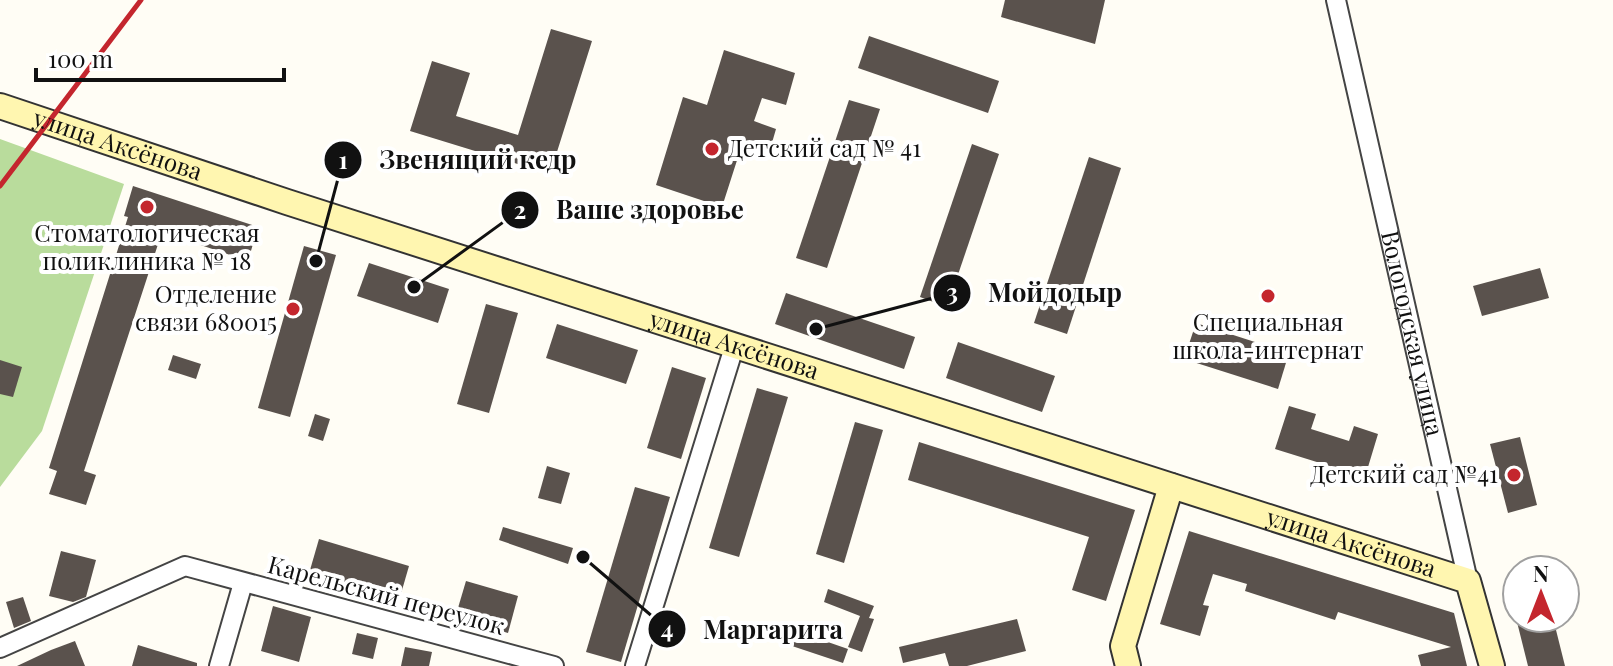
<svg xmlns="http://www.w3.org/2000/svg" width="1613" height="666" font-family="'Playfair Display',serif">
<style>
.forest{fill:#b9dc9c}
.building{fill:#5a524d}
.lines{fill:none;stroke-linecap:round;stroke-linejoin:round}
.street-casing{stroke:#444;stroke-width:22}
.secondary-casing{stroke:#333;stroke-width:28}
.street{stroke:#fff;stroke-width:18}
.secondary{stroke:#fff6b0;stroke-width:24}
.rail{stroke:#c4262e;stroke-width:5}
.poi-dot{fill:#c4262e;stroke:#fff;stroke-width:3}
.labels{text-anchor:middle;stroke-width:8;stroke-linejoin:round;paint-order:stroke}
.street-label{font-size:24px;fill:#111;stroke:#fff}
.poi-label{font-size:24px;fill:#111;stroke:#fff}
.leader{fill:none;stroke:#111;stroke-width:3}
.callout-dot{fill:#111;stroke:#fff;stroke-width:3}
.mark-label{font-size:24px;text-anchor:middle;font-weight:bold;fill:#fff}
.callout-label{font-size:26px;text-anchor:middle;font-weight:bold;fill:#111;stroke:#fff;stroke-width:8;stroke-linejoin:round;paint-order:stroke}
</style>
<rect width="100%" height="100%" fill="#fffdf5"/>
<!-- forest -->
<polygon class="forest" points="0,139 124,184 42,431 0,487"/>
<!-- building -->
<g class="building">
<polygon points="1005,0 1105,0 1095,44 1001,17"/>
<polygon points="551,29 592,41 550,174 410,131 432,61 470,73 456,116 518,135"/>
<polygon points="869,36 999,81 988,113 858,68"/>
<polygon points="724,50 795,73 786,105 762,98 754,121 776,129 767,160 740,151 722,207 656,185 683,97 707,105"/>
<polygon points="849,100 880,109 827,268 796,258"/>
<polygon points="972,144 999,154 947,307 920,297"/>
<polygon points="1089,157 1121,168 1067,334 1034,323"/>
<polygon points="133,186 258,227 248,261 162,232 84,471 96,475 86,505 49,494 57,471 49,468 128,217 124,216"/>
<polygon points="304,246 336,255 290,417 258,408"/>
<polygon points="369,263 449,289 438,323 357,296"/>
<polygon points="1540,268 1549,298 1482,316 1473,286"/>
<polygon points="786,293 915,337 904,369 775,324"/>
<polygon points="486,304 518,313 489,413 457,404"/>
<polygon points="1196,323 1289,353 1278,389 1184,359"/>
<polygon points="557,324 638,350 626,384 546,358"/>
<polygon points="958,342 1055,376 1042,412 946,378"/>
<polygon points="173,355 201,364 196,379 168,370"/>
<polygon points="0,360 22,367 13,397 0,394"/>
<polygon points="672,367 706,378 681,459 647,448"/>
<polygon points="757,388 788,397 739,557 709,548"/>
<polygon points="1289,406 1316,414 1311,429 1349,441 1354,426 1378,434 1365,477 1275,449"/>
<polygon points="315,414 330,419 323,441 308,436"/>
<polygon points="855,422 883,430 844,563 816,554"/>
<polygon points="1520,437 1537,505 1508,513 1490,444"/>
<polygon points="919,442 1135,510 1106,601 1072,590 1089,537 908,480"/>
<polygon points="547,466 570,473 561,504 538,498"/>
<polygon points="635,487 670,497 621,662 586,652"/>
<polygon points="503,527 573,548 568,564 499,540"/>
<polygon points="1189,531 1454,613 1467,666 1421,666 1418,655 1451,647 1338,612 1335,620 1245,591 1247,584 1213,574 1203,605 1209,606 1200,636 1160,624"/>
<polygon points="319,539 409,566 398,604 308,577"/>
<polygon points="61,551 96,560 86,597 73,602 49,596"/>
<polygon points="466,581 518,596 508,633 455,618"/>
<polygon points="828,589 874,606 869,618 874,619 862,652 848,647 860,616 824,602"/>
<polygon points="23,597 31,621 14,628 6,602"/>
<polygon points="273,606 311,617 299,662 261,651"/>
<polygon points="1516,618 1553,618 1565,666 1528,666"/>
<polygon points="1017,619 1026,651 967,666 949,666 945,653 903,663 899,647"/>
<polygon points="770,622 848,649 843,663 765,637"/>
<polygon points="357,633 378,638 373,659 352,654"/>
<polygon points="75,641 85,666 17,666 51,650"/>
<polygon points="138,645 197,663 197,666 132,666"/>
<polygon points="405,647 432,652 429,666 401,666"/>
</g>
<g class="lines">
<!-- street casing -->
<g class="street-casing">
<g id="street">
<path id="s1" d="M1336 0 1468 581"/>
<polyline points="0,648 185,566 554,666"/>
<polyline points="219,666 243,583"/>
<polyline points="635,666 735,344"/>
</g>
</g>
<!-- secondary casing -->
<g class="secondary-casing">
<g id="secondary">
<path id="s2" d="M0 106 287 202 1468 581 1492 666"/>
<polyline points="1128,666 1123,646 1171,486"/>
</g>
</g>
<!-- street -->
<use href="#street" class="street"/>
<!-- secondary -->
<use href="#secondary" class="secondary"/>
<!-- rail -->
<polyline class="rail" points="0,186 141,0"/>
</g>
<!-- markers -->
<g class="poi-dot">
<circle cx="712" cy="149" r="8"/>
<circle cx="147" cy="207" r="8"/>
<circle cx="1268" cy="296" r="8"/>
<circle cx="293" cy="309" r="8"/>
<circle cx="1514" cy="475" r="8"/>
</g>
<g class="labels">
<!-- street labels -->
<g class="street-label">
<text dy="8" stroke="none"><textPath href="#s2" startOffset="124">улица Аксёнова</textPath></text>
<text dy="8" stroke="none"><textPath href="#s1" startOffset="342">Вологодская улица</textPath></text>
<text dy="8" stroke="none"><textPath href="#s2" startOffset="772">улица Аксёнова</textPath></text>
<text dy="8" stroke="none"><textPath href="#s2" startOffset="1420">улица Аксёнова</textPath></text>
<text transform="translate(386 596) rotate(15)" y="8">Карельский переулок</text>
</g>
<!-- poi labels -->
<g class="poi-label">
<text x="728" y="157" text-anchor="start">Детский сад № 41</text>
<text x="147" y="242">Стоматологическая<tspan x="147" dy="28">поликлиника № 18</tspan></text>
<text x="277" y="303" text-anchor="end">Отделение<tspan x="277" dy="28">связи 680015</tspan></text>
<text x="1268" y="331">Специальная<tspan x="1268" dy="28">школа-интернат</tspan></text>
<text x="1498" y="483" text-anchor="end">Детский сад №41</text>
</g>
</g>
<!-- callouts -->
<path class="leader" d="M316 261L343 160M414 287L520 210M816 329L952 293M583 557L667 629"/>
<g class="callout-dot">
<circle cx="316" cy="261" r="8"/>
<circle cx="414" cy="287" r="8"/>
<circle cx="816" cy="329" r="8"/>
<circle cx="583" cy="557" r="8"/>
<circle cx="343" cy="160" r="20"/>
<circle cx="520" cy="210" r="20"/>
<circle cx="952" cy="293" r="20"/>
<circle cx="667" cy="629" r="20"/>
</g>
<g class="mark-label">
<text x="343" y="169">1</text>
<text x="520" y="219">2</text>
<text x="952" y="301">3</text>
<text x="667" y="638">4</text>
</g>
<g class="callout-label">
<text x="478" y="169">Звенящий кедр</text>
<text x="650" y="219">Ваше здоровье</text>
<text x="1055" y="302">Мойдодыр</text>
<text x="773" y="639">Маргарита</text>
</g>
<!-- north arrow -->
<g transform="translate(1541 594)"><circle r="38" fill="#ffffff" stroke="#a0a0a0" stroke-width="2"/>
<path d="M0-6L14 30L0 20L-14 30Z" fill="#c4262e"/>
<text y="-12" font-size="22" font-weight="bold" text-anchor="middle" fill="#111111">N</text>
</g>
<!-- scale -->
<path d="M36 68v12h248v-12" fill="none" stroke="#111111" stroke-width="4"/>
<text x="48" y="68" font-size="24" fill="#111111" stroke="#ffffff" stroke-width="6" paint-order="stroke">100 m</text>
</svg>
